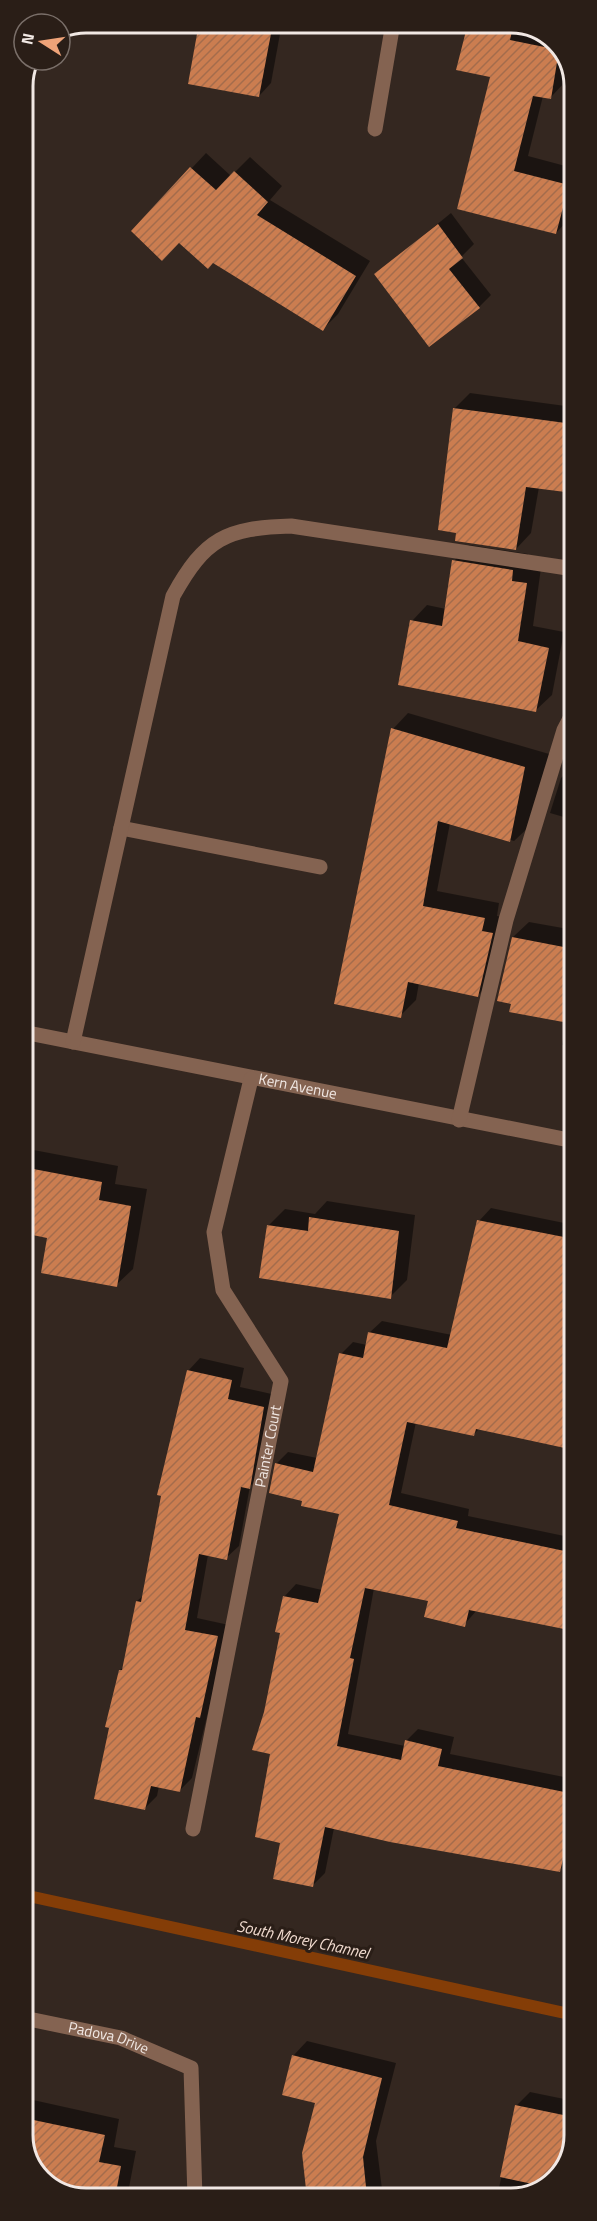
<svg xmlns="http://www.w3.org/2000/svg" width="597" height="2221" font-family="'Titillium Web',sans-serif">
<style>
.shadow{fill:#0007}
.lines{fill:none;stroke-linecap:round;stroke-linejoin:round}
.stream{stroke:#843d07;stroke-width:12}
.building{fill:url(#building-hatch)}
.minor{stroke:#846351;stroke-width:15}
.labels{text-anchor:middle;stroke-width:6;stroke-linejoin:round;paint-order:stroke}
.street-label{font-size:15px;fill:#f1e8e4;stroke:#2a1e17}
.water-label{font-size:16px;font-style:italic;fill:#f3ddd1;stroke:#2a1e17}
.rim{fill:none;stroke:#f1e8e4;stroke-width:3}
</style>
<defs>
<pattern id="building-hatch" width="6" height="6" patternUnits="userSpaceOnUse" patternTransform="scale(1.5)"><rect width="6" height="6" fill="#cb7d50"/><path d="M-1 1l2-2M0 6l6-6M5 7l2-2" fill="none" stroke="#a46c4c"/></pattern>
</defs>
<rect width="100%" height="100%" fill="#342720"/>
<!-- shadow -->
<g class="shadow">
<polygon points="202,23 282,23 271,83 259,96 190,83"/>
<polygon points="474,23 519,23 553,39 568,65 565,82 551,97 543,96 528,156 573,168 573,207 570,218 556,233 459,208 492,76"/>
<polygon points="206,153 231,176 250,157 282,186 270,200 370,261 338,314 323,329 180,241 133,231"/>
<polygon points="451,213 474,244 461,257 491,295 479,307 376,274"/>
<polygon points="470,393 573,407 573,492 539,487 531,533 516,549 454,409"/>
<polygon points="469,545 528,554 526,565 541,568 533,626 564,632 552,695 536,710 412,621 427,605 446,609 454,561"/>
<polygon points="408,713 556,756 530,826 514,841 450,823 437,891 499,903 497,916 508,918 493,980 477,996 419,983 416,1000 400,1016 393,729"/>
<polygon points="574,765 574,820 550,813 561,778"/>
<polygon points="529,922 574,930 574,1047 562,1045 566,1021 513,937"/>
<polygon points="23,1148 118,1166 115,1184 147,1189 133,1269 116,1285 49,1236 23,1232"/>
<polygon points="327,1201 415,1215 407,1280 390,1297 268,1226 285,1209 315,1214"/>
<polygon points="491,1208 574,1225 574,1448 479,1429 474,1434 416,1422 401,1493 469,1509 468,1516 574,1538 574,1630 477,1610 464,1625 430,1600 374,1588 348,1734 405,1746 406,1741 418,1729 454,1737 450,1754 574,1779 574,1846 572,1858 559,1870 334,1828 325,1873 313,1885 282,1841 265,1712 282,1632 284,1597 296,1584 322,1590 341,1513 304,1500 276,1464 288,1452 317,1458 341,1354 353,1342 367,1345 369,1333 382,1321 452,1335 479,1221"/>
<polygon points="23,1279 33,1281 23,1326"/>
<polygon points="200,1358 244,1368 240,1387 276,1395 262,1475 250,1486 239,1546 226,1558 208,1555 197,1618 229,1625 192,1778 180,1790 159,1786 157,1796 145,1808 120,1670 124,1667 137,1601 144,1595 188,1371"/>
<polygon points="307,2041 396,2063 376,2141 383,2197 284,2198 288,2194 308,2191 316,2102 293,2056"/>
<polygon points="530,2092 574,2101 574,2135 559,2177 524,2197 490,2197 499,2188 516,2106"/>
<polygon points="24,2098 119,2119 114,2147 136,2151 127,2198 78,2198 44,2182 24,2148"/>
</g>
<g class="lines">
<!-- stream -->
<polyline class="stream" points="24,1895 574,2015"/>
</g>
<!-- building -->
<g class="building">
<polygon points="199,23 273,23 259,97 188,84"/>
<polygon points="468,23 514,23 510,40 559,50 551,99 533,96 514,171 569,185 556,234 457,209 490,77 456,70"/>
<polygon points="190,167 216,190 234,171 268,202 257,215 356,276 323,331 213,263 208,269 179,243 162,261 131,231"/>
<polygon points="438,224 463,258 449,269 480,308 429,347 374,274"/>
<polygon points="453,408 573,424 573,493 526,487 516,550 455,541 456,533 438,530"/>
<polygon points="452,560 513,570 512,581 527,583 518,641 549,648 536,712 398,685 410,620 442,626"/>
<polygon points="391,728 525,767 510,842 438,821 423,906 485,918 482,931 493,933 478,997 408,982 401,1018 334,1004"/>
<polygon points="512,937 574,949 574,1024 509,1012 511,1004 497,1001"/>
<polygon points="23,1167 102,1182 99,1200 131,1206 117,1287 41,1273 47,1238 23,1233"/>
<polygon points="309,1217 399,1231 391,1299 259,1278 267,1225 308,1231"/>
<polygon points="477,1220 574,1239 574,1450 476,1429 474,1436 407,1422 389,1505 458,1521 456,1528 574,1553 574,1631 469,1610 465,1627 424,1617 428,1601 365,1588 350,1658 354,1659 337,1746 401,1760 405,1740 442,1749 438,1766 574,1794 574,1812 560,1872 390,1842 325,1827 313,1887 273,1879 280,1843 255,1837 270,1754 252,1750 264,1712 280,1633 275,1632 283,1596 318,1603 339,1514 301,1506 302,1501 269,1493 275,1463 313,1472 339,1353 363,1358 368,1332 447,1348"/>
<polygon points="187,1370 232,1380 228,1399 264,1407 250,1489 241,1487 227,1560 199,1554 185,1630 218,1636 200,1718 196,1717 180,1792 151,1786 145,1810 94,1799 109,1728 105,1727 119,1670 122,1670 136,1601 141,1602 161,1496 157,1495"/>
<polygon points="292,2055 382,2078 363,2157 367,2197 307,2198 302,2153 315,2103 282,2095"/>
<polygon points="515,2105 573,2117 568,2139 573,2140 559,2177 542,2186 500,2177"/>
<polygon points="24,2118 105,2135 99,2162 121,2166 115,2198 78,2198 44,2182 24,2148"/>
</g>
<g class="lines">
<!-- minor -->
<g class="minor">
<polyline points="375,129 393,23"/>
<polyline points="121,828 320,867"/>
<path id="s1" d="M23 1032 574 1141"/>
<path d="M73 1042 173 596C205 538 226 528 291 526L574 569"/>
<polyline points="459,1120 506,920 564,730 574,711"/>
<path id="s2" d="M193 1829 281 1381 223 1290 214 1232 251 1079"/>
<path id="s3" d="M24 2018 121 2038 191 2068 195 2198"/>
</g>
</g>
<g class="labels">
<!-- street labels -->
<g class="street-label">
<text dy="5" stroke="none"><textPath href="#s1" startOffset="280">Kern Avenue</textPath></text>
<text dy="5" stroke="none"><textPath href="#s2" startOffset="390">Painter Court</textPath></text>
<text dy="5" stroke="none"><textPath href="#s3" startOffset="87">Padova Drive</textPath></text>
</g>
<!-- water labels -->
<g class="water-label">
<text transform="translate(303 1939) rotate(12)" y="6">South Morey Channel</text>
</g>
</g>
<!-- crop -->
<path d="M0 0H597V2221H0ZM86 33H511A53 53 0 0 1 564 86V2135A53 53 0 0 1 511 2188H86A53 53 0 0 1 33 2135V86A53 53 0 0 1 86 33Z" fill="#2a1e17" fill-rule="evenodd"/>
<path class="rim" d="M86 33H511A53 53 0 0 1 564 86V2135A53 53 0 0 1 511 2188H86A53 53 0 0 1 33 2135V86A53 53 0 0 1 86 33Z"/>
<!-- north arrow -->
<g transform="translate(42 42) rotate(282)"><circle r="28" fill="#2a1e17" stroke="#7a6f69" stroke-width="1.5"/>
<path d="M0-4.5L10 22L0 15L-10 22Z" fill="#efa378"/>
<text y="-9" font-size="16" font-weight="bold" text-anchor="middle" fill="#f1e8e4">N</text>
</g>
</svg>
